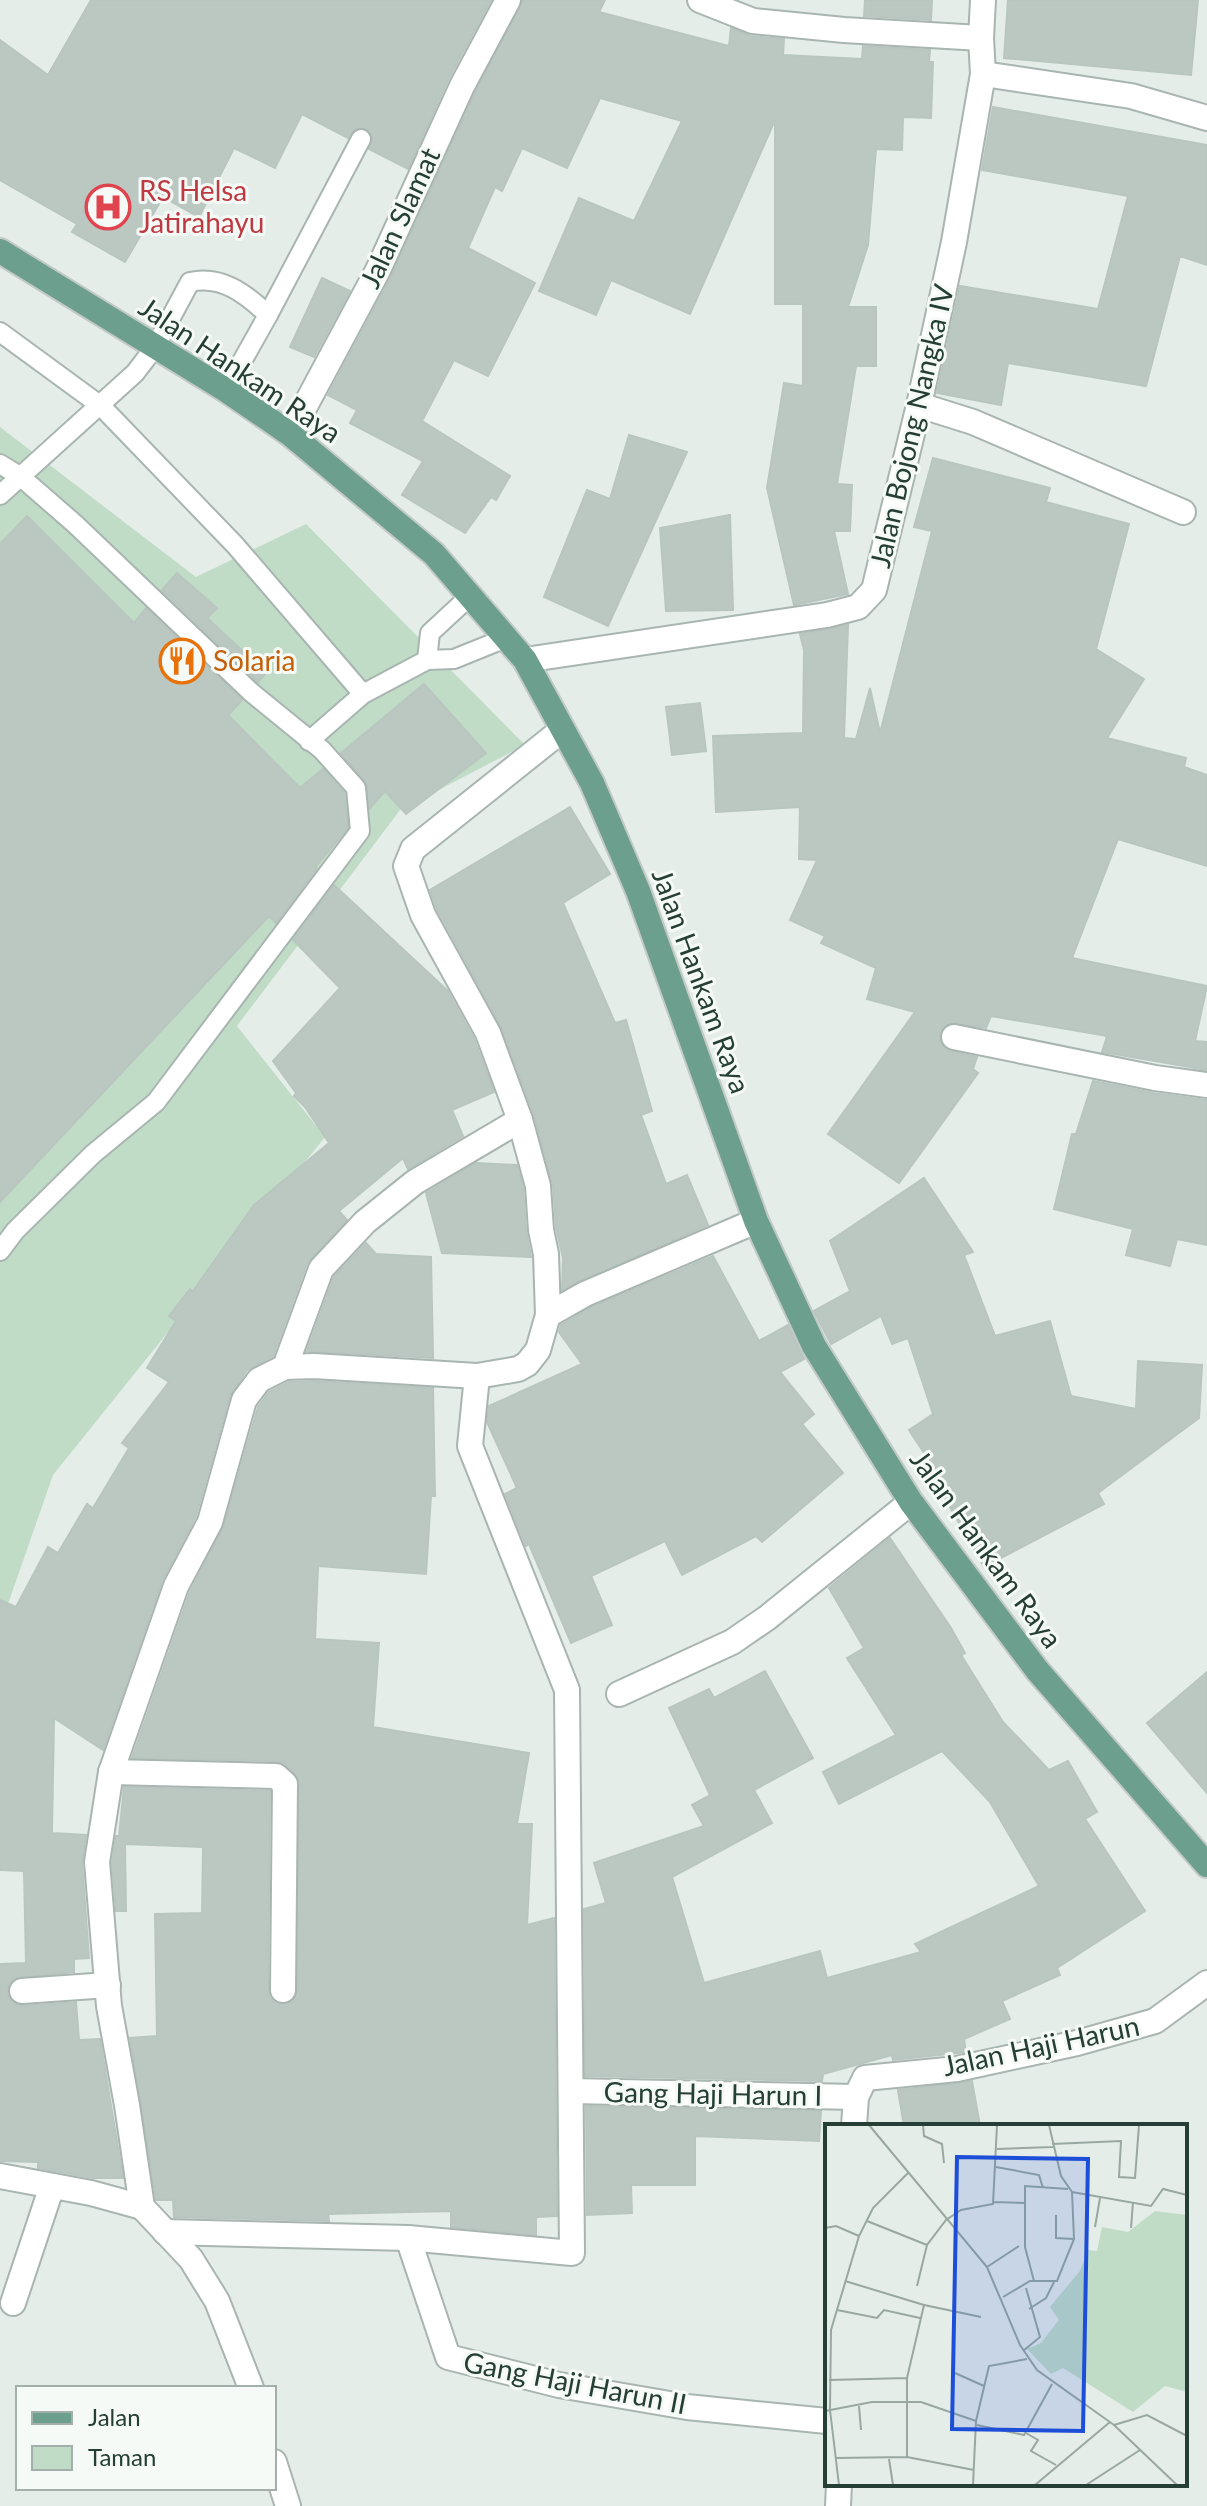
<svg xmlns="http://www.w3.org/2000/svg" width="1207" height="2506" font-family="Lato,sans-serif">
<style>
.green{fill:#c0dcc6}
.building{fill:#bbc8c2;stroke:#b8c6bf;stroke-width:2}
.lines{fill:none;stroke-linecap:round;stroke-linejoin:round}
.service-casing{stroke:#a8b5b0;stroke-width:22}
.minor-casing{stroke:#a8b5b0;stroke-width:28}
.primary-casing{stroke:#c2c9c7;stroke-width:28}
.service{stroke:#fff;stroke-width:18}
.minor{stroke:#fff;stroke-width:24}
.primary{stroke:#6d9f8f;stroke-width:24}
.labels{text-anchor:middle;stroke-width:6;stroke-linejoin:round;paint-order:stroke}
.health-label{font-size:28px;fill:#be3a42;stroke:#f6faf7;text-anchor:start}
.street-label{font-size:28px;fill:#253e36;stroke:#f6faf7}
.food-label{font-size:28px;fill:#c56008;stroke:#f6faf7;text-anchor:start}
.inset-road{fill:none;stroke:#98a7a1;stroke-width:2}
.view{fill:#1d4ed8;fill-opacity:0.15;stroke:#1d4ed8;stroke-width:4}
.inset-edge{fill:none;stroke:#253e36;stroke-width:4}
</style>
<rect width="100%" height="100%" fill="#e5ede9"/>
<!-- green -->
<polygon class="green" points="0,427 196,577 306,524 525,745 400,810 237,1026 325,1137 53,1475 0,1627"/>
<!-- building -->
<g class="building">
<polygon points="91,0 491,0 448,80 408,169 369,149 373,138 367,129 355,129 348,138 302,114 275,168 234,148 199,217 163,197 125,262 72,232 77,224 0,180 0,40 48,75"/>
<polygon points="523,0 605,0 599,12 729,46 731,28 751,36 784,39 783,55 862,59 863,46 930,50 929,62 933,62 931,118 903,117 902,150 876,149 868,245 848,307 876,307 876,366 856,366 837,484 852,485 850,531 834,531 848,594 794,605 767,488 784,383 803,386 803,304 775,304 775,120 690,314 611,280 596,315 539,291 579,198 634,221 682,121 600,98 567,168 522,148 502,191 495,187 468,248 535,283 488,376 454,360 422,421 510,476 496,500 491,497 465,533 402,495 423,461 350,423 357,410 328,395 391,277 475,93"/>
<polygon points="865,0 932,0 931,20 864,16"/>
<polygon points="1008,0 1198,0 1191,75 1004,58"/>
<polygon points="993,107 1207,145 1207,265 1180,256 1146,386 1008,363 1001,405 937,393 960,286 1098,309 1128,196 982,170"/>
<polygon points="322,278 350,291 314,357 290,347"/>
<polygon points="629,435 687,452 608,626 544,597 587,490 610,499"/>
<polygon points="933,458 1050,488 1046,502 1129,524 1096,649 1144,679 1107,738 1186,758 1184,767 1207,775 1207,866 1118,839 1072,958 1207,986 1195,1041 1207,1042 1207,1070 1102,1052 1107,1036 991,1016 986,1028 949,1023 940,1033 940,1042 950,1051 977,1057 973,1069 978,1073 899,1183 828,1134 915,1012 867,999 876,968 821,943 825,936 790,920 817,860 799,859 800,807 716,812 713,736 803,733 804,650 800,634 848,625 844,738 856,739 870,688 880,733 932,531 914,527"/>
<polygon points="730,515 733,610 666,611 660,528"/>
<polygon points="27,516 134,623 146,608 242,700 228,715 300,788 323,769 344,793 348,828 315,867 317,868 276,923 269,916 0,1202 0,544"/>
<polygon points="177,573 217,608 207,618 266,673 258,682 162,590"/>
<polygon points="424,684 486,753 406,814 385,791 370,808 365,781 341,753"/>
<polygon points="700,703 706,751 672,755 666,707"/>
<polygon points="570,807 610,874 563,903 615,1023 626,1020 652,1111 641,1115 666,1184 687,1175 708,1225 562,1290 563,1258 556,1228 553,1185 534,1115 501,1026 437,909 430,890"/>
<polygon points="334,885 447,990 474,1039 494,1092 452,1110 463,1136 408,1169 403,1158 339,1211 347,1220 307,1263 273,1356 247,1370 230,1395 196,1516 162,1581 103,1750 54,1718 52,1833 86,1835 82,1863 89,1958 74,1959 74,1972 14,1978 9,1984 7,1993 10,2000 22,2006 76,2002 79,2040 100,2039 123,2178 93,2178 38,2168 38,2162 0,2161 0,1964 26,1963 24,1871 0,1870 0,1600 16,1607 48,1547 58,1553 87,1504 93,1508 129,1448 122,1443 169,1382 147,1368 176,1321 169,1316 190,1289 193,1291 254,1205 329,1143 305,1107 294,1096 296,1093 273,1061 340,988 293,940"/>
<polygon points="1093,1081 1153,1093 1207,1100 1207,1245 1177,1239 1170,1266 1126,1255 1133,1229 1054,1209 1072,1134 1076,1134"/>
<polygon points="476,1163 517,1165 523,1188 526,1231 531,1257 442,1253 426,1193"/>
<polygon points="924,1178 973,1252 964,1255 995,1336 1050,1321 1071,1396 1136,1409 1138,1361 1202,1365 1199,1418 1098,1493 1104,1504 984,1567 922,1458 926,1456 909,1430 933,1414 908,1338 892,1344 881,1316 831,1344 814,1311 850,1291 830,1241"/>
<polygon points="366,1243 376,1254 431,1257 433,1358 307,1351 334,1277"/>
<polygon points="713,1256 759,1341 788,1325 804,1359 780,1372 814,1414 802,1424 843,1473 762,1542 756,1536 682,1575 665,1541 591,1576 612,1625 571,1643 529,1544 526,1546 505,1494 517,1488 487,1422 489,1406 582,1364 559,1332 561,1325 592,1307"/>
<polygon points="314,1381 433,1388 435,1496 431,1496 426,1574 318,1566 315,1639 379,1643 373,1727 529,1753 517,1824 532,1824 527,1925 554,1918 557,2216 536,2217 536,2235 451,2227 451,2211 328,2214 329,2221 174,2217 173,2200 156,2200 130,2038 157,2036 155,1914 202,1913 203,1847 125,1844 126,1911 116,1911 112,1863 116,1836 119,1836 124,1787 270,1791 268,1990 270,1998 276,2003 291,2003 298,1990 298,1777 286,1765 276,1761 132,1758 190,1592 224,1526 258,1407 269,1392 289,1382"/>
<polygon points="890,1538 951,1628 965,1653 961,1655 1003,1722 1049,1770 1068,1761 1097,1812 1085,1819 1145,1911 1057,1968 1060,1975 1002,2001 1010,2019 964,2039 966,2052 893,2060 892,2055 823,2074 822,2081 585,2076 584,1909 606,1903 594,1863 704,1826 692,1805 710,1795 669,1708 709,1689 714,1698 765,1671 813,1758 754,1790 772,1823 672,1877 704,1983 820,1951 827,1978 921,1952 915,1944 1039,1886 990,1802 942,1751 839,1804 823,1772 896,1735 847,1658 864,1648 829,1588"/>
<polygon points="1207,1672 1207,1793 1147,1723"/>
<polygon points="972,2081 980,2126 904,2126 898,2090"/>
<polygon points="586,2106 821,2111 819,2141 695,2136 695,2185 631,2185 632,2213 587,2215"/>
</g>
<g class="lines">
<!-- service casing -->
<g class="service-casing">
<g id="service">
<polyline points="268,315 361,139"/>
<polyline points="0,332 101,406 235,545 363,694"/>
<polyline points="0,464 21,477 75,524 252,693 322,750 356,788 360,831 156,1102 93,1154 15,1231 0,1251"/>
<path d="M0 495 135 373 155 347 190 282C222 275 246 294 268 315L226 390"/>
<polyline points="427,660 430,633 470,596"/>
<polyline points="309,741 363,694 427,660 454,659 506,638"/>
</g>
</g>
<!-- minor casing -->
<g class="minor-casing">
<g id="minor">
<polyline points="700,0 753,21 844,30 981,38"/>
<polyline points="983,74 1131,96 1207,118"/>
<polyline points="919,405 973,422 1183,512"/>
<polyline points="290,434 378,270 462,86 508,0"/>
<polyline points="525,660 827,615 858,607 874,590 919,405 954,242 983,74 981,38 983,0"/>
<polyline points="954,1037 1155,1078 1207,1085"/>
<polyline points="548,1315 585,1294 756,1221"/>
<polyline points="285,1367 321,1269 365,1222 415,1182 520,1120"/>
<polyline points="619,1694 732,1642 767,1618 911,1502"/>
<polyline points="111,1772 276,1776 285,1784 283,1990"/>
<polyline points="22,1991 108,1985"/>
<polyline points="571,2091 856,2097"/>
<polyline points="854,2126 856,2097 865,2078 957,2069 1077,2043 1155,2021 1207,1983"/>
<polyline points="0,2176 91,2193 142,2207"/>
<polyline points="165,2232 408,2238 572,2253 567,1690 470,1446 477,1376"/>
<polyline points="408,2238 448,2357 559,2385 687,2407 827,2421"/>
<polyline points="13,2303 52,2186"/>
<polyline points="251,2388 217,2301 191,2259 142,2207 127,2105 109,2006 97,1862 111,1772 176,1586 210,1522 244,1400 259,1380 285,1367 314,1366 477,1376 518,1369 527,1364 538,1350 548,1315 546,1254 541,1230 538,1186 520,1120 488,1033 423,915 406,866 413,849 562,730"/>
<polyline points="274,2462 288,2506"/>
<polyline points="838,2506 839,2484"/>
</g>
</g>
<!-- primary casing -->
<g class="primary-casing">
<polyline id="primary" points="0,251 226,390 290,434 434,554 525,660 592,783 638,891 756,1221 814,1346 911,1502 1037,1670 1207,1865"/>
</g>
<!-- service -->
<use href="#service" class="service"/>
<!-- minor -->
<use href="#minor" class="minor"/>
<!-- primary -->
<use href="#primary" class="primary"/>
</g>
<!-- icons -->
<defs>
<g id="hospital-ring" transform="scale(2.3)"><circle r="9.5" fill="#f6faf7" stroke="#e0444e" stroke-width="1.5"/><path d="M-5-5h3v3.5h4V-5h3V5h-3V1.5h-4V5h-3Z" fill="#e0444e"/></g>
<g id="restaurant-ring" transform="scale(2.3)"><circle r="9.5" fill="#f6faf7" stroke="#e8710a" stroke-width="1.5"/><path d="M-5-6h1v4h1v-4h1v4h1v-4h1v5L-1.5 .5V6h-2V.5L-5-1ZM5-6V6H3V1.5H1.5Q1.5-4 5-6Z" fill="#e8710a"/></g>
</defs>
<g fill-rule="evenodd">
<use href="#hospital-ring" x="108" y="207"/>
<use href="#restaurant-ring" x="182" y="661"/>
</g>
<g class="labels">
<!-- health labels -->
<g class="health-label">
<text x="139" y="201">RS Helsa<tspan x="139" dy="32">Jatirahayu</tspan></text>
</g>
<!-- street labels -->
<g class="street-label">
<text transform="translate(400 218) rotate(-65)" y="10">Jalan Slamat</text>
<text transform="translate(240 370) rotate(34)" y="10">Jalan Hankam Raya</text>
<text transform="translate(912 426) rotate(-77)" y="10">Jalan Bojong Nangka IV</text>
<text transform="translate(701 981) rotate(70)" y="10">Jalan Hankam Raya</text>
<text transform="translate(986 1549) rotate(54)" y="10">Jalan Hankam Raya</text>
<text transform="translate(1041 2046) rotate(-12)" y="10">Jalan Haji Harun</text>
<text transform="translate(713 2094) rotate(1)" y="10">Gang Haji Harun I</text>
<text transform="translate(575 2383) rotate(11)" y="10">Gang Haji Harun II</text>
</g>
<!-- food labels -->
<g class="food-label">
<text x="213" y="671">Solaria</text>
</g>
</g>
<!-- overview -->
<g transform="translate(825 2124)">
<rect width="362" height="362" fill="#e5ede9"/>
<path d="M330 87 362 91V268L340 262 308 288 238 244 226 250 202 225 216 219 234 196 225 183 255 147 263 126 272 127 277 103 303 108Z" fill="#c0dcc6"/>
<path class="inset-road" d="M44 1 162 143 195 221 212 246 289 301 352 361M98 1 99 12 117 20 119 39M227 20 296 17 294 53 310 54 314 1M172 25 228 23M171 43 214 51 218 64M247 68 326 82 338 65 362 71M169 78 200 79M231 91V114L249 115M42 97 102 121M270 103 275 74M0 104 11 102 34 112M306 104 308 78M162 143 194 122M20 157 99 181M209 157 200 123V62L243 65M92 162 102 121 121 96 136 86 168 80 172 1M178 173 205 157H232L249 115 247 68 236 52 224 1M204 185 221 174 229 158M12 186 52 194 59 186 95 194M198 227 215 213 201 164M130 249 159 262M4 256 82 254M34 282 36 306M0 287 47 278H96L151 297M152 301 199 311 227 260M289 301 322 291 362 312M201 309 213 316 206 327 231 341M82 333V254L99 181 156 193M10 334 82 333 149 346M64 335 68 361M14 361 5 286 6 206 34 112 48 84 84 48M148 361 151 297 164 242 202 235M210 361 285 298M261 361 315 326"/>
<path class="view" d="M132 33 263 35 258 307 127 305Z"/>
<rect width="362" height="362" class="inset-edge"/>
</g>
<!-- legend -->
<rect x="16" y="2386" width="260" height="104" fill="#f6faf7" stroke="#a2afaa" stroke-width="2"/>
<rect x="32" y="2412" width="40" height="12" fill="#6d9f8f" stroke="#a2afaa" stroke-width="2"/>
<text x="88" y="2426" font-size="24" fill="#253e36">Jalan</text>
<rect x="32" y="2446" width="40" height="24" fill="#c0dcc6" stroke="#a2afaa" stroke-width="2"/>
<text x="88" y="2466" font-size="24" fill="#253e36">Taman</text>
</svg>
